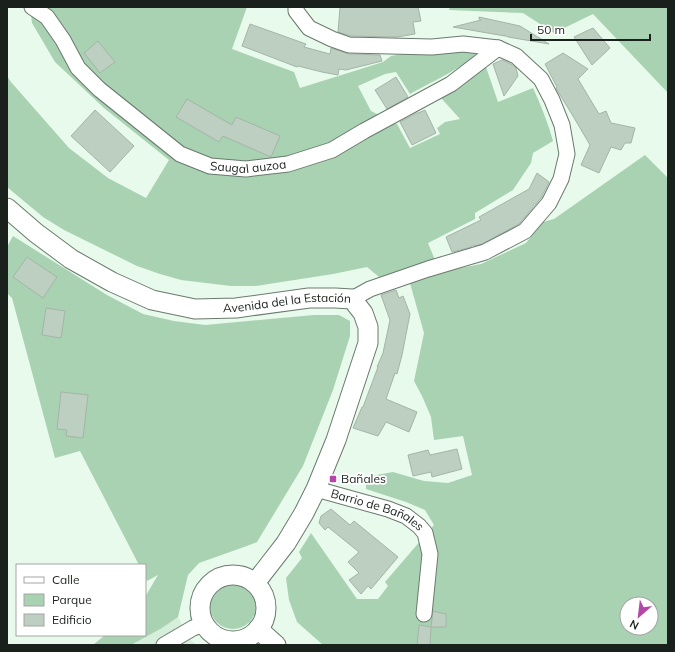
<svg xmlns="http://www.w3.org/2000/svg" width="675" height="652" font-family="Mulish,sans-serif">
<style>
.built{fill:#d6efdb}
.green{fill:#a9d2b2;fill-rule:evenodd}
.building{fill:#bdcfc1;stroke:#a4b5a7}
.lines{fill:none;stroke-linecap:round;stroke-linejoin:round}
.minor-casing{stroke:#6a7a6e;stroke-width:17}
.tertiary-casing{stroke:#6a7a6e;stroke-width:21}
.minor{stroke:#fff;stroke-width:15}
.tertiary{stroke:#fff;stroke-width:19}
.poi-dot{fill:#b348a9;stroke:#fff;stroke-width:1.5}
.labels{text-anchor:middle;stroke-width:3.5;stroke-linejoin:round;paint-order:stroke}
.street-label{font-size:12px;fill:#1a211c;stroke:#fff}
.poi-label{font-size:12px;fill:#1a211c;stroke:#fff;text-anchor:start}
</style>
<rect width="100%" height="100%" fill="#e8faeb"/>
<!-- built -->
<polygon class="built" points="178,617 189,639 197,645 131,645 162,628"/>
<!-- green -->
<g class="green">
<path d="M30 7H247L232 49 294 72 300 88 383 62 391 56 407 53 479 50C473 63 424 86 410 94L396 72 385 74 358 86 371 111 397 124 410 148 440 134 437 128 445 122 460 119 441 98 486 67 498 102 533 88C541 105 548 123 553 141L533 153 531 163 513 190 475 213V219L428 243 435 260 445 271 481 264 526 243 543 222 554 219 645 155 668 178V645H323L297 622 289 600 286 578 302 558 299 552 311 533 357 599H378L388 586 385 582 434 525 425 510 406 502 366 489V477L393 472 424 481 448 483 472 475 463 436 434 440 431 417 422 396 414 381 424 333 406 269 379 277 367 267 333 274 256 286H231L181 280 160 274 137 266 64 230 43 217 7 187V76L11 82 69 148 108 178 146 198 169 160 104 108 55 62 32 23ZM627 604H651V628H627Z"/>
<polygon points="450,7 668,7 668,93 593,14 554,33 523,13 449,10"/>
<polygon points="13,236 107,295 143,314 174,321 205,325 314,315 339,315 350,321 350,336 333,390 303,466 257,542 244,547 199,563 188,575 178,617 162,628 131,645 93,645 105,635 145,635 145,597 158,575 147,581 145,576 145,565 139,565 80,451 55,458 12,298 7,293 7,247"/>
<circle cx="233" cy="606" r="23"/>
</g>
<!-- building -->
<g class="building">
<polygon points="340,7 418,7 421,21 413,22 415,34 397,37 351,36 338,32"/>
<polygon points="479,17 520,26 549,44 508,37 504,35 505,36 453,27 481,20 479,19"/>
<polygon points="250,24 306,44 304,47 330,54 331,48 349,54 380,55 382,61 346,70 339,69 338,75 322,72 298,66 297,67 242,46"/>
<polygon points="593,28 610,48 592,65 574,37"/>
<polygon points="98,41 115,62 100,73 84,53"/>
<polygon points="563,53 588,69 578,79 599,114 606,111 611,123 635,128 631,143 625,143 621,150 611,147 599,173 581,165 590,145 573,116 557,90 556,88 557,87 545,64"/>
<polygon points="502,60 511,64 516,68 518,76 504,96 493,64"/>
<polygon points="396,77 408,97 387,109 375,90"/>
<polygon points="187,99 232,125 236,117 280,136 271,157 223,136 219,142 176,117"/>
<polygon points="95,110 134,146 110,172 71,136"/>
<polygon points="425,110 436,133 412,145 400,122 417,113 418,113"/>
<polygon points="537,173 549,182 541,198 519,224 482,244 475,246 474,245 468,248 452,252 446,237 481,220 479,217 529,189"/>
<polygon points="27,257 57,277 43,298 13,277"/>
<polygon points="396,290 399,298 403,296 410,314 402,355 397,374 395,373 386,399 417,412 409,432 386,422 378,436 353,428 362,407 363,407 378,367 377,367 383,353 390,320 381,295"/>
<polygon points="46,308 65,311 61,338 42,335"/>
<polygon points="61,392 88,395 83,438 66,436 67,430 57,429"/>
<polygon points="457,449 462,469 432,477 431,472 413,476 408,455 428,450 430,455"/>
<polygon points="331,509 350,525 354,521 398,557 371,589 368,586 361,594 349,580 359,573 348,562 359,552 328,527 325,530 319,523 321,516"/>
<polygon points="433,611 446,614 446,627 431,627"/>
<polygon points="419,625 431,627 430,645 417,645"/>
</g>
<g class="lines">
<!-- minor casing -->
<g class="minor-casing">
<g id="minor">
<path id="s1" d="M32 7 47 17 63 40 78 68 99 89 180 154 210 166 246 169 288 164 332 150 364 131 451 84 498 48"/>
<polyline points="296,7 296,11 309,28 332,39 349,45 432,47 463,44 498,48 516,56 541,79 552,100 562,125 567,154 561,179 549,203 525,231 485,252 428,269 370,289 352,299"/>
<path id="s2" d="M316 489 388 509 406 516 419 526 425 533 430 554 424 614"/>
<polyline points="164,645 193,628 203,624"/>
</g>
</g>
<!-- tertiary casing -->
<g class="tertiary-casing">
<g id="tertiary">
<path id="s3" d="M7 208 36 233 71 259 112 282 152 300 195 309 236 308 309 298H335L352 299 363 313 368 327V343L336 440 316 489 304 513 286 543 255 583"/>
<circle cx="233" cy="608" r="33"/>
<polyline points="258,629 276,645"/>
</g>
</g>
<!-- minor -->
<use href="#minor" class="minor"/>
<!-- tertiary -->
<use href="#tertiary" class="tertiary"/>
</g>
<!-- markers -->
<rect class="poi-dot" x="329" y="475" width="8" height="8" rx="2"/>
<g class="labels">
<!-- street labels -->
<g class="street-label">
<text dy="4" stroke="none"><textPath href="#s1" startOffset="282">Saugal auzoa</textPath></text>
<text dy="4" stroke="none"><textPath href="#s3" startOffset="309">Avenida del la Estación</textPath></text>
<text dy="4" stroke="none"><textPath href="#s2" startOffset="65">Barrio de Bañales</textPath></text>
</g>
<!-- poi labels -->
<g class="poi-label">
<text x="341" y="483">Bañales</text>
</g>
</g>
<!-- border -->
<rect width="675" height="652" fill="none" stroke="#1a211c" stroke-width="16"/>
<!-- legend -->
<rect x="16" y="564" width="130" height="72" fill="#ffffff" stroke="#a3a6a4"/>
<rect x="24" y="577" width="20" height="6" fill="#ffffff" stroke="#a3a6a4"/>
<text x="52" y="584" font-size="12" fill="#1a211c">Calle</text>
<rect x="24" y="594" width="20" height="12" fill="#a9d2b2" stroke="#a3a6a4"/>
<text x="52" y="604" font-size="12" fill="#1a211c">Parque</text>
<rect x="24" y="614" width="20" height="12" fill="#bdcfc1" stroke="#a3a6a4"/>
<text x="52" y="624" font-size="12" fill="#1a211c">Edificio</text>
<!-- north arrow -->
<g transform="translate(639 616) rotate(208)"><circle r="19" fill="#ffffff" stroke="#a3a6a4"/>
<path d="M0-3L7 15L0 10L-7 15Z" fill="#b348a9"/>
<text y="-6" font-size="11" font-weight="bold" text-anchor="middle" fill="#1a211c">N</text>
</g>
<!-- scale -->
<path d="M531 34v6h119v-6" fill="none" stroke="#1a211c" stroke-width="2"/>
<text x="537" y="34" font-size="12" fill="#1a211c" stroke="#ffffff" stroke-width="3" paint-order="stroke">50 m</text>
</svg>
